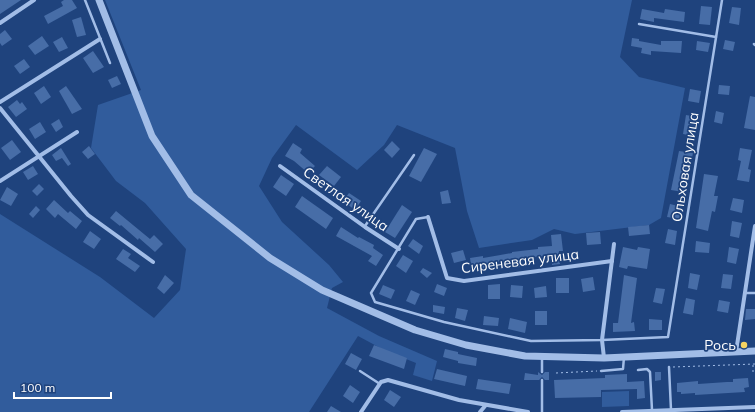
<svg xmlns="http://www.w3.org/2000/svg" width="755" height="412" font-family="Mulish,sans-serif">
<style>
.green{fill:#315c9c}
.building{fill:#476da7}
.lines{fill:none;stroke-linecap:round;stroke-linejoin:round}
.path{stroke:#a2bde7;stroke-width:1;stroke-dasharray:2 3;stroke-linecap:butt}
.service{stroke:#a2bde7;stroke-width:2.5}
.minor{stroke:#a2bde7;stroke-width:4}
.tertiary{stroke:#a2bde7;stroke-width:7}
.poi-dot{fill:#f6d361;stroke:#1f437d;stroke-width:1.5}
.labels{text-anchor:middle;stroke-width:3.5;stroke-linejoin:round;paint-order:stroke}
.street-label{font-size:14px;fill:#fff;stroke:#1f437d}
.poi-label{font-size:14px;fill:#fff;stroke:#1f437d;text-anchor:end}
</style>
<rect width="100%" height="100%" fill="#1f437d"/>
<!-- green -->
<g class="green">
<polygon points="105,0 632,0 620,57 639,77 685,88 661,218 649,225 575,234 554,229 532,240 479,248 467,211 455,148 397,125 384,145 357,170 296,125 272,158 259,186 282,222 329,265 343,282 332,288 327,308 379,336 437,361 432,381 413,375 416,363 386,351 358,336 309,412 0,412 0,214 100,277 154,318 180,290 186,249 145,203 116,181 91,148 98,105 141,90"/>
<polygon points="629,391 629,406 602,407 602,392"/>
</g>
<!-- building -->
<g class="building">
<polygon points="0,0 21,0 0,14"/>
<polygon points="64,0 72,0 77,8 48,24 44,16 63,6 61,2"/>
<polygon points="701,6 712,7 710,25 699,24"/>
<polygon points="732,7 741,8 739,25 729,23"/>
<polygon points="642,9 664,13 665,9 685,12 684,22 654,18 654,22 640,19"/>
<polygon points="81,17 86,35 77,37 72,20"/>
<polygon points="5,30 12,39 2,46 0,43 0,34"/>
<polygon points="42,36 49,46 35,55 28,46"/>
<polygon points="62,37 68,48 59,52 53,42"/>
<polygon points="632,38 639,39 639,41 661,45 661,41 682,41 681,53 651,51 651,55 641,53 642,48 631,46"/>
<polygon points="725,40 735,42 733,51 723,49"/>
<polygon points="697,41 710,43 708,52 696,50"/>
<polygon points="93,51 104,67 93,73 83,58"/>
<polygon points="24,59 30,67 20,74 14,66"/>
<polygon points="117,76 121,84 112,88 108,80"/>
<polygon points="719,85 730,86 729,95 718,94"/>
<polygon points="44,86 51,97 41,104 34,93"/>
<polygon points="66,86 82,109 72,114 59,91"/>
<polygon points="690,89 701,91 699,103 688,101"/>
<polygon points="750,96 755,97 755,130 744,128"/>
<polygon points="17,100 20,104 22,102 27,109 16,117 8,107"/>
<polygon points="716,111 724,113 722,124 714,122"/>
<polygon points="686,115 697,117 693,136 683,134"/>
<polygon points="59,119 63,127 56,132 51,124"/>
<polygon points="40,122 46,132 35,139 29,129"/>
<polygon points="12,140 21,152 10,160 1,148"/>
<polygon points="392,141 400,149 392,158 384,150"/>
<polygon points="293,143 302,149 300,153 315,166 308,173 294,161 285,156"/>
<polygon points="89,146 95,154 88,159 82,152"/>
<polygon points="61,148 71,164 68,166 62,158 56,161 52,155"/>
<polygon points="424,148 437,154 421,182 409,176"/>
<polygon points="740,148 752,150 748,169 751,170 749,182 737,180 741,161 738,160"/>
<polygon points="679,151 693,153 690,167 688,166 683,192 671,190"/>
<polygon points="33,166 38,174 28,180 23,172"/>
<polygon points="327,166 341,177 334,186 319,175"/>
<polygon points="704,174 718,176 714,196 718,196 715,212 712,211 708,231 696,228"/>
<polygon points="281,175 294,184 286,196 273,187"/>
<polygon points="39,184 44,189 37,196 32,191"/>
<polygon points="7,187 18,194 11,206 0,200"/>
<polygon points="448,190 451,203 442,204 440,192"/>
<polygon points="349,193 361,201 355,210 343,201"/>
<polygon points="302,196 333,218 326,229 295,207"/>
<polygon points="733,198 744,200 742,213 730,210"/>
<polygon points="54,200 68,213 70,211 82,221 76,229 58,214 55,218 46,209"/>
<polygon points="670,204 682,207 680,219 667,217"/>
<polygon points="402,205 412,212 395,238 385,232"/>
<polygon points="36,206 40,210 33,218 29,214"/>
<polygon points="116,211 150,239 154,235 163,244 155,252 139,238 138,240 121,225 120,226 110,218"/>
<polygon points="732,221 742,223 739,238 730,236"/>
<polygon points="649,225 650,234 629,236 628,227"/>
<polygon points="341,227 358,238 359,237 374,245 373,248 383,255 376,266 368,261 372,256 336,236"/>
<polygon points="668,229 677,231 675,245 665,243"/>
<polygon points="90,231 101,239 94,249 83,242"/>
<polygon points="600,232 601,244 587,245 586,233"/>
<polygon points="561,234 563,251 559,251 560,264 552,265 552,256 532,257 533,259 519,260 520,267 514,268 513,262 485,266 485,269 472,271 470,258 483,256 483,258 512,253 512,252 538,249 538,247 552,246 551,235"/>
<polygon points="413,239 423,246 419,254 408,246"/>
<polygon points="696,241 710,243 709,253 695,252"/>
<polygon points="623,247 637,250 638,247 650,249 647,269 628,266 627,269 619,267"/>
<polygon points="729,247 739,249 736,264 727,262"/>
<polygon points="123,249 131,254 128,258 140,266 135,272 116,259"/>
<polygon points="463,250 466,260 454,263 451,253"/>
<polygon points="403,255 413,261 406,273 396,266"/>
<polygon points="423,268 432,273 427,278 420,272"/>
<polygon points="690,273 700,275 697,290 688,288"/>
<polygon points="723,274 733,275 731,289 721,288"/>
<polygon points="165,275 174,283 164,294 157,288"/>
<polygon points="624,275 637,278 631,323 634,322 635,331 613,332 613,323 618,323"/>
<polygon points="593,277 595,290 583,292 581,279"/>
<rect x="556" y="278" width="13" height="15"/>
<polygon points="437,284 447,288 444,296 434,292"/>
<polygon points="500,284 500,299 488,299 488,285"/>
<polygon points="383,285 395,290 391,299 379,294"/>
<polygon points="511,285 523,286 522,298 510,297"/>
<polygon points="546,286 547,297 535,298 534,288"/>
<polygon points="656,288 665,289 662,304 653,302"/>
<polygon points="411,290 420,294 415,305 406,301"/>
<polygon points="686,298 695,300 693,315 683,313"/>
<polygon points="719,300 730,302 728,313 717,311"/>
<polygon points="433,305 445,307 444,314 433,312"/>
<polygon points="457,308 468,310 465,321 455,318"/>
<polygon points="746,309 755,309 755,319 745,320"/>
<rect x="535" y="311" width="12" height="14"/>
<polygon points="484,316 499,318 498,326 483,325"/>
<polygon points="510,318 527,322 525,333 508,329"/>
<polygon points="649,319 662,320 662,330 649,330"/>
<polygon points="374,345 407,358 404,369 369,356"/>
<polygon points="445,349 458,352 458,354 477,358 476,366 458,363 458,361 443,357"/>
<polygon points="351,353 362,359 356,370 345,364"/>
<polygon points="437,369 467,376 465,386 434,379"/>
<polygon points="538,372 542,375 545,372 549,372 549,380 545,380 542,377 539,380 524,380 525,373 538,375"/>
<polygon points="655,372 661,372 661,380 655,381"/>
<polygon points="627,374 627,382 644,381 645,398 637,399 637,389 601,390 601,397 555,398 554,380 605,378 605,375"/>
<polygon points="748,378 749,387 744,388 745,392 695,395 695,393 681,394 681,392 677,392 677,383 698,381 698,384 727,382 733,382 733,379"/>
<polygon points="478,379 511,384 509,394 476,389"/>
<polygon points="350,385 360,392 353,403 343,396"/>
<polygon points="390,390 401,397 394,407 384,400"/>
<polygon points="331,406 341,412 327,412"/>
</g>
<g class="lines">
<!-- path -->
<g class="path">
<polyline points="753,365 753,372 755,372"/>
<polyline points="673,367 755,364"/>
<polyline points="556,373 597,371"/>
</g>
<!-- service -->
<g class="service">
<polyline points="85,0 110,63"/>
<polyline points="639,24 716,37"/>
<polyline points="754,44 755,45"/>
<polyline points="428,217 416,219 371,293 375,302 444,322 531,341 602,340 668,337 722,0"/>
<polyline points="365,226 414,155"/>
<polyline points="745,293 755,293"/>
<polyline points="542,357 542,372"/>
<polyline points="669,367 671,410"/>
<polyline points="638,370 647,369 650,372 652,410"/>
<polyline points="360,371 380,384"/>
<polyline points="601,371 623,369 624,357"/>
<polyline points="542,380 542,412"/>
</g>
<!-- minor -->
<g class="minor">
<polyline points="0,23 34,0"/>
<polyline points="0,102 100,39"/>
<polyline points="0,108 71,196 88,215 153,262"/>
<polyline points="280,166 365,227 399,249"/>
<polyline points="0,181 77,132"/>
<polyline points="428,217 447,278 464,281 612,261"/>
<polyline points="736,352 755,226"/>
<polyline points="604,358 602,340 614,244"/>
<polyline points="361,412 381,382 388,380 459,400 528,412"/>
<polyline points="480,412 485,406"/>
<polyline points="622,412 755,407"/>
</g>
<!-- tertiary -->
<polyline class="tertiary" points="99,0 152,136 191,195 270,258 322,290 415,330 466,345 525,356 604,358 755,351"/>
</g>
<!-- markers -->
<circle class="poi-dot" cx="744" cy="345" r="4"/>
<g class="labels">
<!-- street labels -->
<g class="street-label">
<text transform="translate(685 167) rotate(-81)" y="5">Ольховая улица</text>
<text transform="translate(346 199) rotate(35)" y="5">Светлая улица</text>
<text transform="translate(520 261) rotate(-7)" y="5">Сиреневая улица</text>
</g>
<!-- poi labels -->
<g class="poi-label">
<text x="736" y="350">Рось</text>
</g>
</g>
<!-- scale -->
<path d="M14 392v6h97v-6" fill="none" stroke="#ffffff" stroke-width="2"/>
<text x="20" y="392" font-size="12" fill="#ffffff" stroke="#1f437d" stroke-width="3" paint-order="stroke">100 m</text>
</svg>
